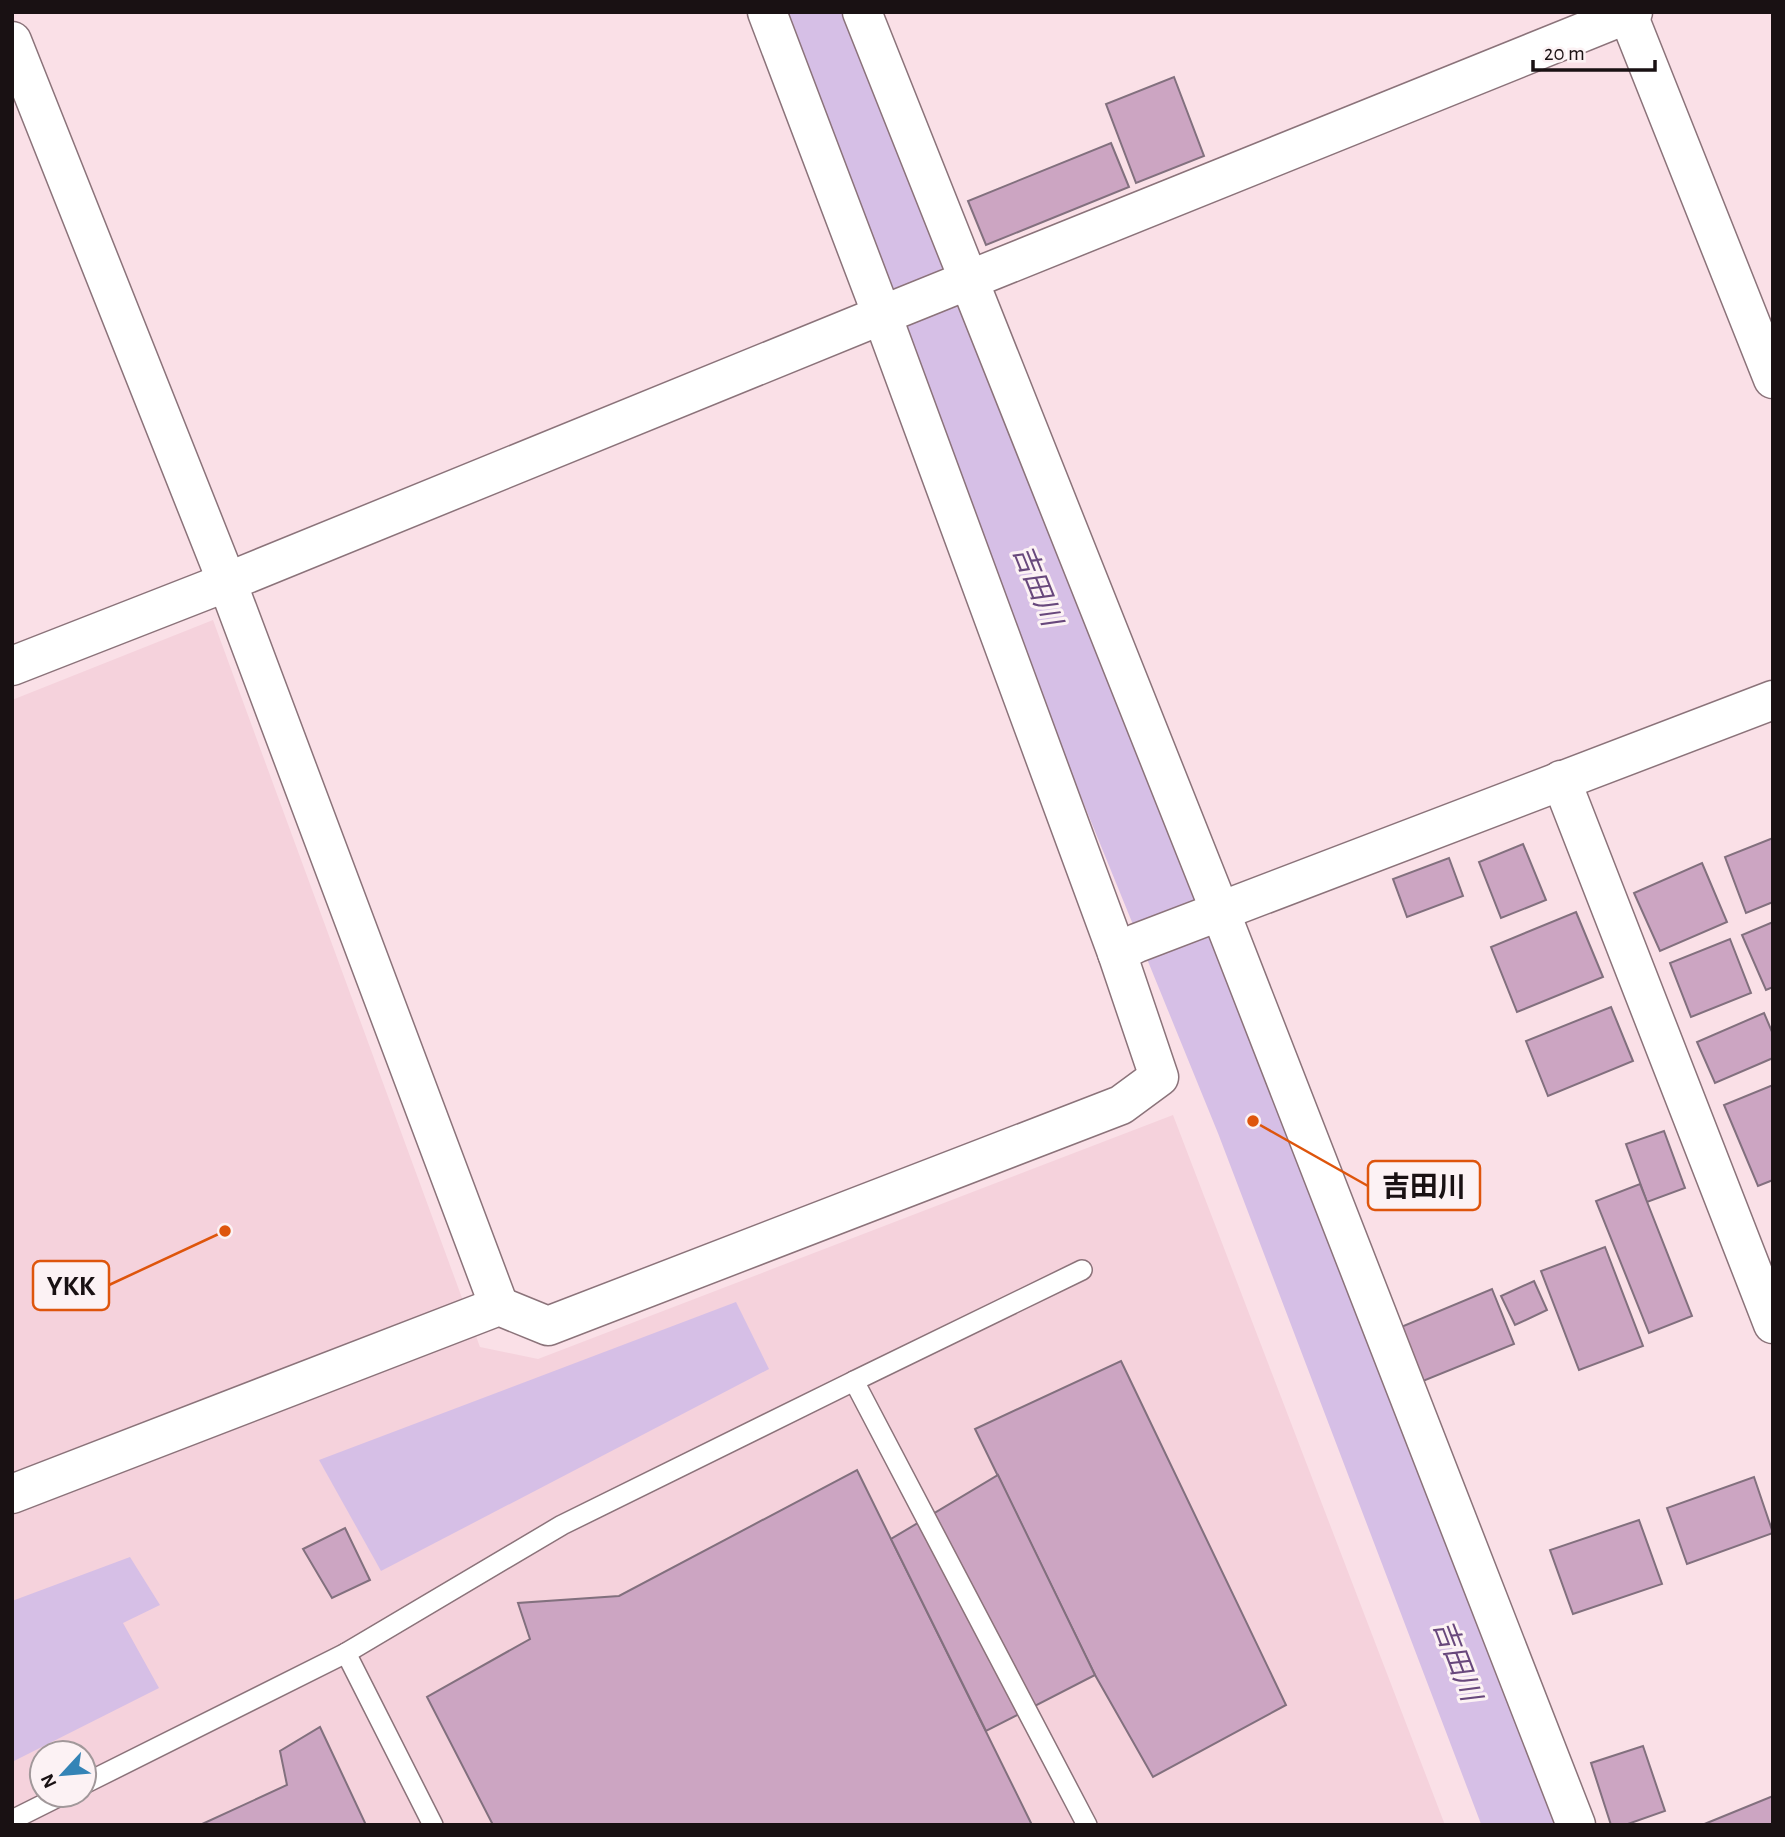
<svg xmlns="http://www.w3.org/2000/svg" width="1785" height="1837" font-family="'Alegreya Sans','Noto Sans JP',sans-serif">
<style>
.built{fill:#f5d2dc;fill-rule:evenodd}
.water{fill:#d6bfe6}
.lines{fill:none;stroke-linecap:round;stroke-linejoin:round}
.river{stroke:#d6bfe6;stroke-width:74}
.building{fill:#cca5c2;stroke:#82707e;stroke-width:2}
.lane-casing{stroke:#8b737a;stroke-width:22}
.street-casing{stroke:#8b737a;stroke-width:41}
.secondary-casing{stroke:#8b737a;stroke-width:41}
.lane{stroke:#fff;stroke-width:19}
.street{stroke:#fff;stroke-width:38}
.secondary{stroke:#fff;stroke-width:38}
.labels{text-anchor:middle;stroke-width:6;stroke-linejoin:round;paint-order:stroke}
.water-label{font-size:28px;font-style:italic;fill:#68487c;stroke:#fcf2f4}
.leader{fill:none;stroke:#de550c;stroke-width:2.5}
.callout-dot{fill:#de550c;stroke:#fcf2f4;stroke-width:2.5}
.callout{fill:#fcf2f4;stroke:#de550c;stroke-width:2.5}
.callout-label{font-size:28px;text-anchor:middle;font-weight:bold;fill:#191113}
</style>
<rect width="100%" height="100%" fill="#fae0e7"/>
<!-- built -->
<path class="built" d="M213 620 480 1347 538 1359 1173 1115 1445 1825H12V700ZM42 1753H84V1795H42Z"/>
<!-- water -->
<g class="water">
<polygon points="736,1302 769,1369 381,1571 319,1460"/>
<polygon points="130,1557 160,1605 123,1623 159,1688 12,1762 12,1601"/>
</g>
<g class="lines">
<!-- river -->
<polyline class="river" points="807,12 1068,667 1253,1121 1521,1825"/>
</g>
<!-- building -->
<g class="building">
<polygon points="1174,77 1204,156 1136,183 1106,104"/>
<polygon points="1111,143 1129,187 986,245 968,201"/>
<polygon points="1773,838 1773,902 1746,913 1725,857"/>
<polygon points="1523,844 1546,900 1501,918 1479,862"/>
<polygon points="1449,858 1463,896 1407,917 1393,879"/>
<polygon points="1702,863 1727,922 1660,951 1634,893"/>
<polygon points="1576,912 1603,977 1517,1012 1491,947"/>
<polygon points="1773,922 1773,987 1766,990 1742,935"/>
<polygon points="1730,939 1751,993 1691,1017 1670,963"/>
<polygon points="1611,1007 1633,1061 1548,1096 1526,1041"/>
<polygon points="1764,1013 1773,1034 1773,1058 1715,1083 1697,1042"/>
<polygon points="1773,1085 1773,1180 1758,1186 1724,1105"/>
<polygon points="1664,1131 1685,1188 1647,1202 1626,1144"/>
<polygon points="1640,1184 1692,1316 1649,1333 1596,1201"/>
<polygon points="1605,1247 1643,1346 1579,1370 1541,1271"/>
<polygon points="1534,1281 1547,1310 1515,1325 1501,1296"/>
<polygon points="1492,1289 1514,1344 1423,1381 1401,1327"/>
<polygon points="1121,1361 1286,1705 1153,1777 1095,1675 975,1429"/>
<polygon points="857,1470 1032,1825 493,1825 427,1697 530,1639 518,1603 619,1596"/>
<polygon points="998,1475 1095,1675 986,1731 891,1539"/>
<polygon points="1754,1477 1773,1533 1687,1564 1667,1508"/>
<polygon points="1639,1520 1662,1584 1573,1614 1550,1550"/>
<polygon points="345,1528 370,1580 332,1598 303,1549"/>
<polygon points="320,1727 366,1825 200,1825 287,1785 280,1751"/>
<polygon points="1643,1746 1665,1811 1625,1825 1611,1825 1591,1763"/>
<polygon points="1773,1796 1773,1825 1702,1825"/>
</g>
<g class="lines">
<!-- lane casing -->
<g class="lane-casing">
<g id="lane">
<polyline points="1082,1270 854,1381 1087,1825"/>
<polyline points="346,1653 562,1525 854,1381"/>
<polyline points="84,1784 346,1653 433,1825"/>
<polyline points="12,1820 62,1795"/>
</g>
</g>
<!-- street casing -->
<g class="street-casing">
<g id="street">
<polyline points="862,12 1220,911 1576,1825"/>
<polyline points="1627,12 1773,379"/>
<polyline points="12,41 227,582 499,1306"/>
<polyline points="882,315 1633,12"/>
<polyline points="1561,780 1773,1324"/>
<polyline points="1117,953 1137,943 1773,700"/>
<polyline points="12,1494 499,1306 548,1326 1121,1105 1159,1077 1117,953 882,315 767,12"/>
</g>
</g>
<!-- secondary casing -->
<g class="secondary-casing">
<polyline id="secondary" points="12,666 227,582 882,315"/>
</g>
<!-- lane -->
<use href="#lane" class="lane"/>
<!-- street -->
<use href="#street" class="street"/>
<!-- secondary -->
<use href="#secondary" class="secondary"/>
</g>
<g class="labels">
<!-- water labels -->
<g class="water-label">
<text transform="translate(1038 585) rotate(68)" y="10">吉田川</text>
<text transform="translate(1458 1660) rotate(69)" y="10">吉田川</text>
</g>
</g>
<!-- callouts -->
<path class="leader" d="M1253 1121L1368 1186M225 1231L109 1285"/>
<g class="callout-dot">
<circle cx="1253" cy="1121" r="7"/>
<circle cx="225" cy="1231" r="7"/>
</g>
<g class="callout">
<rect x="1368" y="1161" width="112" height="49" rx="7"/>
<rect x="33" y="1261" width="76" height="49" rx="7"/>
</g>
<g class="callout-label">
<text x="1424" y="1196">吉田川</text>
<text x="71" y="1295">YKK</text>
</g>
<!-- border -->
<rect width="1785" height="1837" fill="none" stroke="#191113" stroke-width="28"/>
<!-- north arrow -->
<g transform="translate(63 1774) rotate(244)"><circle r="33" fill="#fcf2f4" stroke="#a1989a" stroke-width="2"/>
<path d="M0-5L12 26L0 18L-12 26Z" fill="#3484b6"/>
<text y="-10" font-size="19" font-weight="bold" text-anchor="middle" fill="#191113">N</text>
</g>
<!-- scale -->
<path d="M1533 60v10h122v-10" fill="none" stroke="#191113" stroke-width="3.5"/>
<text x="1544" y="60" font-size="21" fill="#191113" stroke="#fcf2f4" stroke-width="5" paint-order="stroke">20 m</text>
</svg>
